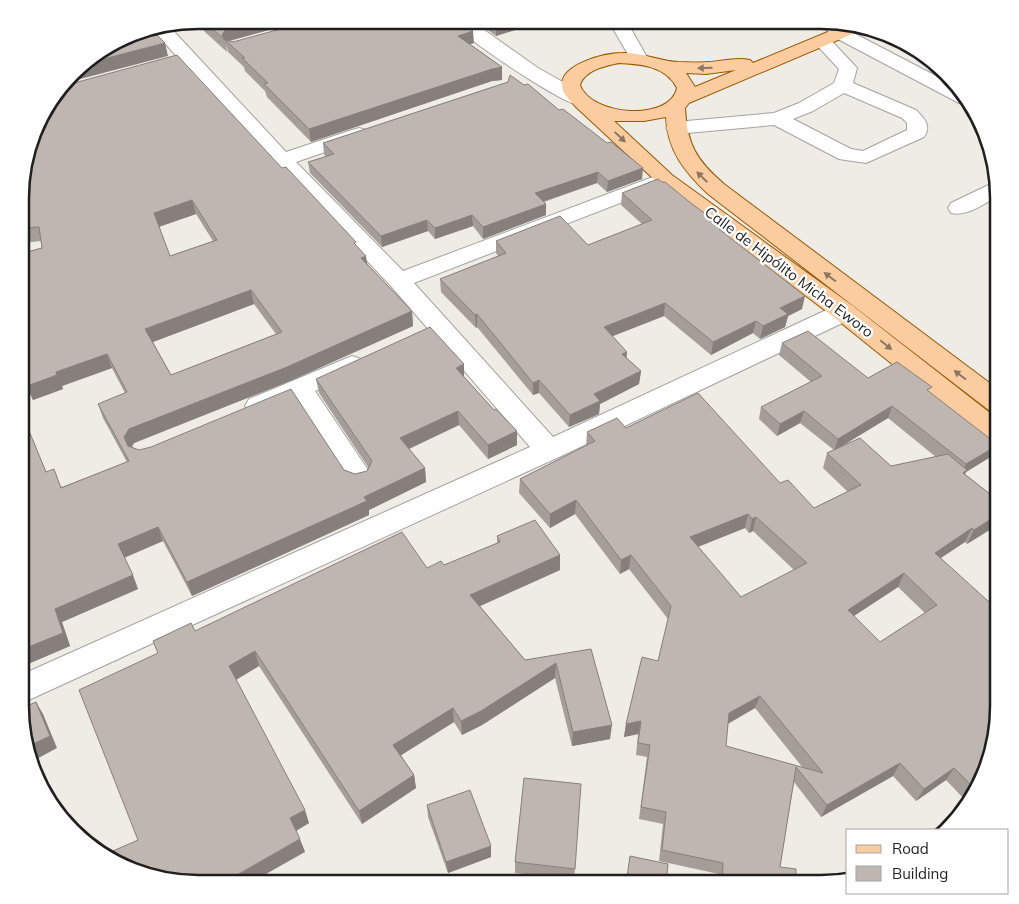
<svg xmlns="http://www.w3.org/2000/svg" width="1019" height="904" font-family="Mulish,sans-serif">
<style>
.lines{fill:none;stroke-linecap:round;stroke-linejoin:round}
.minor-casing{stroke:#a3a3a3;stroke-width:2}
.major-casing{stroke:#965a03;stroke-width:2}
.minor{fill:#fff;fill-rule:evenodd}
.major{fill:#facca0;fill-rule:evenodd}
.wall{fill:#a59d98;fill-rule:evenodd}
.shaded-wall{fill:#867f7c}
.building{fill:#c0b6b1;stroke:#867f7c;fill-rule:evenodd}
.oneway{fill:#8c7660}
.labels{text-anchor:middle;stroke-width:4.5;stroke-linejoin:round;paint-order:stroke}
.street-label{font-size:15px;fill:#1f1f1f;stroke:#fff}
.rim{fill:none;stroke:#1f1f1f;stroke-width:2.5}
</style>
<rect width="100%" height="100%" fill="#efebe5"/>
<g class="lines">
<!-- minor casing -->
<g class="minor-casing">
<g id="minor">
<path d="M450 20H470L538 68 586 95 589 99 586 103C582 104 579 105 575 104 553 97 463 38 450 20Z"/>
<polygon points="608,20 626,20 648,59 645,63 639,64 633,63"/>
<polygon points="816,20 836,21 846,29 959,88 969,104 959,103 834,37"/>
<polygon points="168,25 286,152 352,130 359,128 366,130 369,134 366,138 296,162 403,271 650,178 657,176 664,178 668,182 664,186 414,283 553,437 835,306 844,304 853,306 856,312 853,318 559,457 20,704 21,675 530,447 391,286 275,164 151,28"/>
<path d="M822 36 828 37 857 68 853 83 916 110C924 118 932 126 924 137L866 163 839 159 774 125 676 134 669 132 666 128 669 124 676 122 774 113 799 103 834 83 839 69 813 41 816 37ZM844 93 902 118 907 123V130L863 151 851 149 793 119 813 111Z"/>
<path d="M997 181 999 196C984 203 968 217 951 213L948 208 951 203Z"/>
<polygon points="352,356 361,359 365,365 361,371 315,391 372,476 368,483 358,486 348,483 294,401 258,415 249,413 245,406 249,399"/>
</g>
</g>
<!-- major casing -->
<g class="major-casing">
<path id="major" d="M847 24 864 29 689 103 685 108C687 144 696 160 724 184L999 390V413L990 411 708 194C685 172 667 150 666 117L644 121H614L672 175 853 306 999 420V445L989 442 835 318 658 183 576 107C571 101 562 94 562 85 561 64 605 53 622 53 641 52 659 61 678 62 688 62 699 63 709 62 722 61 737 57 750 60L753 63ZM619 63C641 64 666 66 677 88 670 122 591 116 580 85 585 70 605 66 619 63ZM736 70 695 87 686 73 706 74Z"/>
</g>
<!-- minor -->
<use href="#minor" class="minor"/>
<!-- major -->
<use href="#major" class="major"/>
</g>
<!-- wall -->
<g class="wall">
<polygon points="200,20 305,20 230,41 233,42 474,43 470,44 502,67 502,80 492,81 311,142 267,97 265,91 245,71 244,67 228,52 226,44 227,52 204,31 202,22"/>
<polygon points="474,20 531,20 531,25 496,36"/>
<polygon points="508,82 642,179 607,192 597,183 544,202 546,215 483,239 473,226 435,239 428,231 382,247 310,173 308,162 326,157 324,154 323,143"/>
<path d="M23 164 282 168 357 246 368 265 412 311 413 326 290 381 134 443 132 447 139 450 344 470 355 474 367 471 368 467 319 393 316 379 464 377 494 410 517 431V445L488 459 459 425 409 449 425 468 426 482 369 510V515L192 596 163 541 124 557 138 589 62 622 70 646 21 667 22 428 33 440 46 472 62 487 127 462 103 418 98 404 125 393 112 368 62 386 63 389 33 400 22 378 23 253 42 248 41 241 23 243ZM196 214 213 241 170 256 159 227ZM254 304 276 334 171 375 153 342Z"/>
<polygon points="622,193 723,232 802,309 788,316 785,327 760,339 753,333 711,355 664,316 612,336 627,358 641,371 639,384 600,404 599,414 569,427 539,393 533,395 477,327 476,328 441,292 440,279 498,256 496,253 496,241 588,245 642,224 621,205"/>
<path d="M782 343 868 378 929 392 992 456 966 472 965 474 999 501V524L967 544 965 542 941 558 985 774 966 801 946 780 916 801 893 776 821 817 794 782 780 867 796 884H719V874L659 861 663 824 639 819 647 757 636 755 638 734 624 737 626 724 658 661 668 619 629 569 620 574 575 514 550 528 519 493 520 479 586 446 587 432 626 428 780 483 814 508 848 492 823 468 827 453 834 450 800 423 777 436 759 419 761 407 811 382 779 355ZM888 418 936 457 891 466 836 449ZM745 528 749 533 753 531 794 570 741 597 698 547ZM898 587 925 613 880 642 854 616ZM755 708 803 768 726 746 728 724Z"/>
<polygon points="497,536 560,555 560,570 480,606 525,660 591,649 610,739 572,746 555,678 482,725 462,735 454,722 401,755 414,775 416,788 362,824 259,666 236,680 309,823 296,831 305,852 138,840 158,653 153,641 195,631 427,568 444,565 497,543"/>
<polygon points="427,805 491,846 491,857 448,873 428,817"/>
<polygon points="515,862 575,869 574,880 515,873"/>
</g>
<!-- shaded-wall -->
<g class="shaded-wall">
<polygon points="259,20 305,20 228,41 225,40 226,45 225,40 222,35 226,29"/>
<polygon points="507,20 531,20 531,25 496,36 496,24"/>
<polygon points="473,31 474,43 458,48 458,36"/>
<polygon points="165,43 168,56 65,83 80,65"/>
<polygon points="502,67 502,80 492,81 311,142 309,129 492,69"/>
<polygon points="643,168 642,179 607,192 608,181"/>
<polygon points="598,172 597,183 535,204 535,193"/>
<polygon points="192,200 196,214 158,227 154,213"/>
<polygon points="546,204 546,215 483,239 483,227"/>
<polygon points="472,215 473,226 435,239 435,228"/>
<polygon points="427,220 428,231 382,247 381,236"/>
<polygon points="724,227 721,239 719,229"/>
<polygon points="366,256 368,270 361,258"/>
<polygon points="251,290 254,304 150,343 145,329"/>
<polygon points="805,296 802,309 788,316 785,327 760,339 763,326 780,308"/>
<polygon points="665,303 664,316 603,340 604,327"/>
<polygon points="412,311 413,326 290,381 134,443 129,451 124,437 129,429"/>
<polygon points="477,314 477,327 476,328 475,315"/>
<polygon points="756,321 753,333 711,355 713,342"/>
<polygon points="627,352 626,365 622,354"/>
<polygon points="107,354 112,368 62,386 63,389 33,400 27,386 56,372"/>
<polygon points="464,364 464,378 456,368"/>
<polygon points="641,371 639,384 600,404 599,414 569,427 570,415 594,394"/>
<polygon points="539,380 539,393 533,395 533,383"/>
<polygon points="892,406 888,418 834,451 838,439"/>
<polygon points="458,411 459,425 402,452 400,438"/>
<polygon points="804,411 800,423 777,436 780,424"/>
<polygon points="517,431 517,445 488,459 488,445"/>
<polygon points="998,445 992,456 966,472 961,484 960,476 966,464"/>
<polygon points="425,468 426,482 369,510 369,515 192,596 187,582"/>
<polygon points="576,500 575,514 550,528 550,514"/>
<polygon points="748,514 745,528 687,551 690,537"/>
<polygon points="999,514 999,524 967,544 974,530"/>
<polygon points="756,517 753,531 749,533 752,519"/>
<polygon points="158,527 163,541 124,558 118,544"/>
<polygon points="972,528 965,542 928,566 935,553"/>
<polygon points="560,555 560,570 471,610 470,595"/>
<polygon points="631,555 629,569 620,574 621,560"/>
<polygon points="904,573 898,587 843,623 848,610"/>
<polygon points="133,575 138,589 62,622 70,646 21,667 21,650 55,609"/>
<polygon points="255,651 259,666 234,681 229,666"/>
<polygon points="556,663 555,678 482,725 462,735 461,721"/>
<polygon points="760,696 755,708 725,725 729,713"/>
<polygon points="36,702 43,714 57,748 31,762 27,747"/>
<polygon points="453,708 454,722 395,759 393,745"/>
<polygon points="641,721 638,734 624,737 626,724"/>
<polygon points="612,725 610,739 572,746 573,732"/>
<polygon points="900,763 893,776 821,817 827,805"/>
<polygon points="954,768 946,780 916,801 924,789"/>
<polygon points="414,775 416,788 362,824 359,811"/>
<polygon points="305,810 309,823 294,832 290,818"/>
<polygon points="300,839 305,852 248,884 221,884"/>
<polygon points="491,846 491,857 448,873 446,862"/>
</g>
<!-- building -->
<g class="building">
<polygon points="203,20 259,20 226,29 222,35 225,40"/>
<polygon points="313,20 460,20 473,31 458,36 502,67 492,69 309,129 264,84 268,83 242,58 245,58 225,40 233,42"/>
<polygon points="490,20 507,20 496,24"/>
<polygon points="150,28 165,43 80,65 141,30"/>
<path d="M177 55 282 168 286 167 356 242 354 243 366 256 361 258 412 311 287 367 129 429 124 437 128 446 139 450 151 447 291 389 344 470 355 474 367 471 372 461 316 379 430 327 464 364 456 368 494 410 496 409 517 431 488 445 458 411 400 438 425 468 364 497 367 501 187 582 158 527 118 544 133 575 55 609 63 633 21 650 22 428 27 426 46 472 54 469 61 488 129 461 98 404 127 392 107 354 56 372 57 375 27 386 22 377 23 253 42 248 39 227 23 228V164L44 109 63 86ZM192 200 217 240 170 256 154 213ZM251 290 282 332 171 375 145 329Z"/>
<polygon points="510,75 524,85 528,84 559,110 563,109 607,143 611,142 643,168 608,181 598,172 535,193 546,204 483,227 472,215 435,228 427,220 381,236 308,162 334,154 323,143 508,82"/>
<polygon points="658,179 662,182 665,182 692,204 724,227 719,229 805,296 780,308 788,314 763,326 756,321 713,342 665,303 604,327 627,352 622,354 641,371 594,394 600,401 570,415 539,380 533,383 477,314 475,315 440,279 506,253 496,241 560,216 588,245 652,220 622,193"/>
<polygon points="808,331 868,378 897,362 932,387 927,390 998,445 966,464 892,406 838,439 804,411 780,424 761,407 822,376 782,343"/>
<path d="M698 393 780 483 788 480 814 508 861 485 827 453 860 438 891 466 948 454 967 470 963 473 999 501V514L974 530 972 528 935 553 999 611V706L985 774 975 789 954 768 924 789 900 763 827 805 796 767 780 867 796 869V884H722L723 863 662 850 666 812 641 807 650 745 638 743 641 721 626 724 642 657 658 661 671 606 631 555 621 560 576 500 550 514 520 479 595 441 587 432 617 418 626 428ZM748 514 752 519 756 517 807 563 741 597 690 537ZM904 573 937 605 880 642 848 610ZM760 696 823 773 726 746 729 713Z"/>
<polygon points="535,520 560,555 470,595 525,660 591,649 612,725 573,732 556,663 481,711 461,721 453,708 393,745 414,775 359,811 255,651 229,666 305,810 290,818 300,839 221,884 198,884 130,870 106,854 138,840 79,690 158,653 153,641 191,623 195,631 402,532 427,568 441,561 444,565 500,542 497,536"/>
<polygon points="36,702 50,736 27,747 20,717 20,709"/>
<polygon points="524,778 581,784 575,869 515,862"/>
<polygon points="470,790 491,846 446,862 427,805"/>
<polygon points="630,856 668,864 666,884 626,884"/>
<polygon points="837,876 842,881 829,884"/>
</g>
<!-- one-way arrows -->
<defs><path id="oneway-solid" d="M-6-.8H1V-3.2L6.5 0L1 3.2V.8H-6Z" transform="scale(1.25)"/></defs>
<g class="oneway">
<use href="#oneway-solid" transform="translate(705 68) rotate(179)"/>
<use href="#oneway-solid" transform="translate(620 137) rotate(43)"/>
<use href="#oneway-solid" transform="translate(702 177) rotate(-136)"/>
<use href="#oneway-solid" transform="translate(830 277) rotate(-143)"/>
<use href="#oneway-solid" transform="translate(886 345) rotate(39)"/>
<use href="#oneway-solid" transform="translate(960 375) rotate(-143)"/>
</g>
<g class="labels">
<!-- street labels -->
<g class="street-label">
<text transform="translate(789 272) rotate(37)" y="5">Calle de Hipólito Micha Eworo</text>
</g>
</g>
<!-- crop -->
<path d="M0 0H1019V904H0ZM198 29H821A169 169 0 0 1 990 198V706A169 169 0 0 1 821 875H198A169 169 0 0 1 29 706V198A169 169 0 0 1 198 29Z" fill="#fff" fill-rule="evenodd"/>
<path class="rim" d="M198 29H821A169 169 0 0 1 990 198V706A169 169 0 0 1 821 875H198A169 169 0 0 1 29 706V198A169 169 0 0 1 198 29Z"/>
<!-- legend -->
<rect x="846" y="829" width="162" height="65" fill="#ffffff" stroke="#a5a5a5"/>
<rect x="856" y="845" width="25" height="8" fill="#facca0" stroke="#a5a5a5"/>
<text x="892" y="854" font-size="15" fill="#1f1f1f">Road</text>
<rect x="856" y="866" width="25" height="15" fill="#c0b6b1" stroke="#a5a5a5"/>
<text x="892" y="879" font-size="15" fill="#1f1f1f">Building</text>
</svg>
